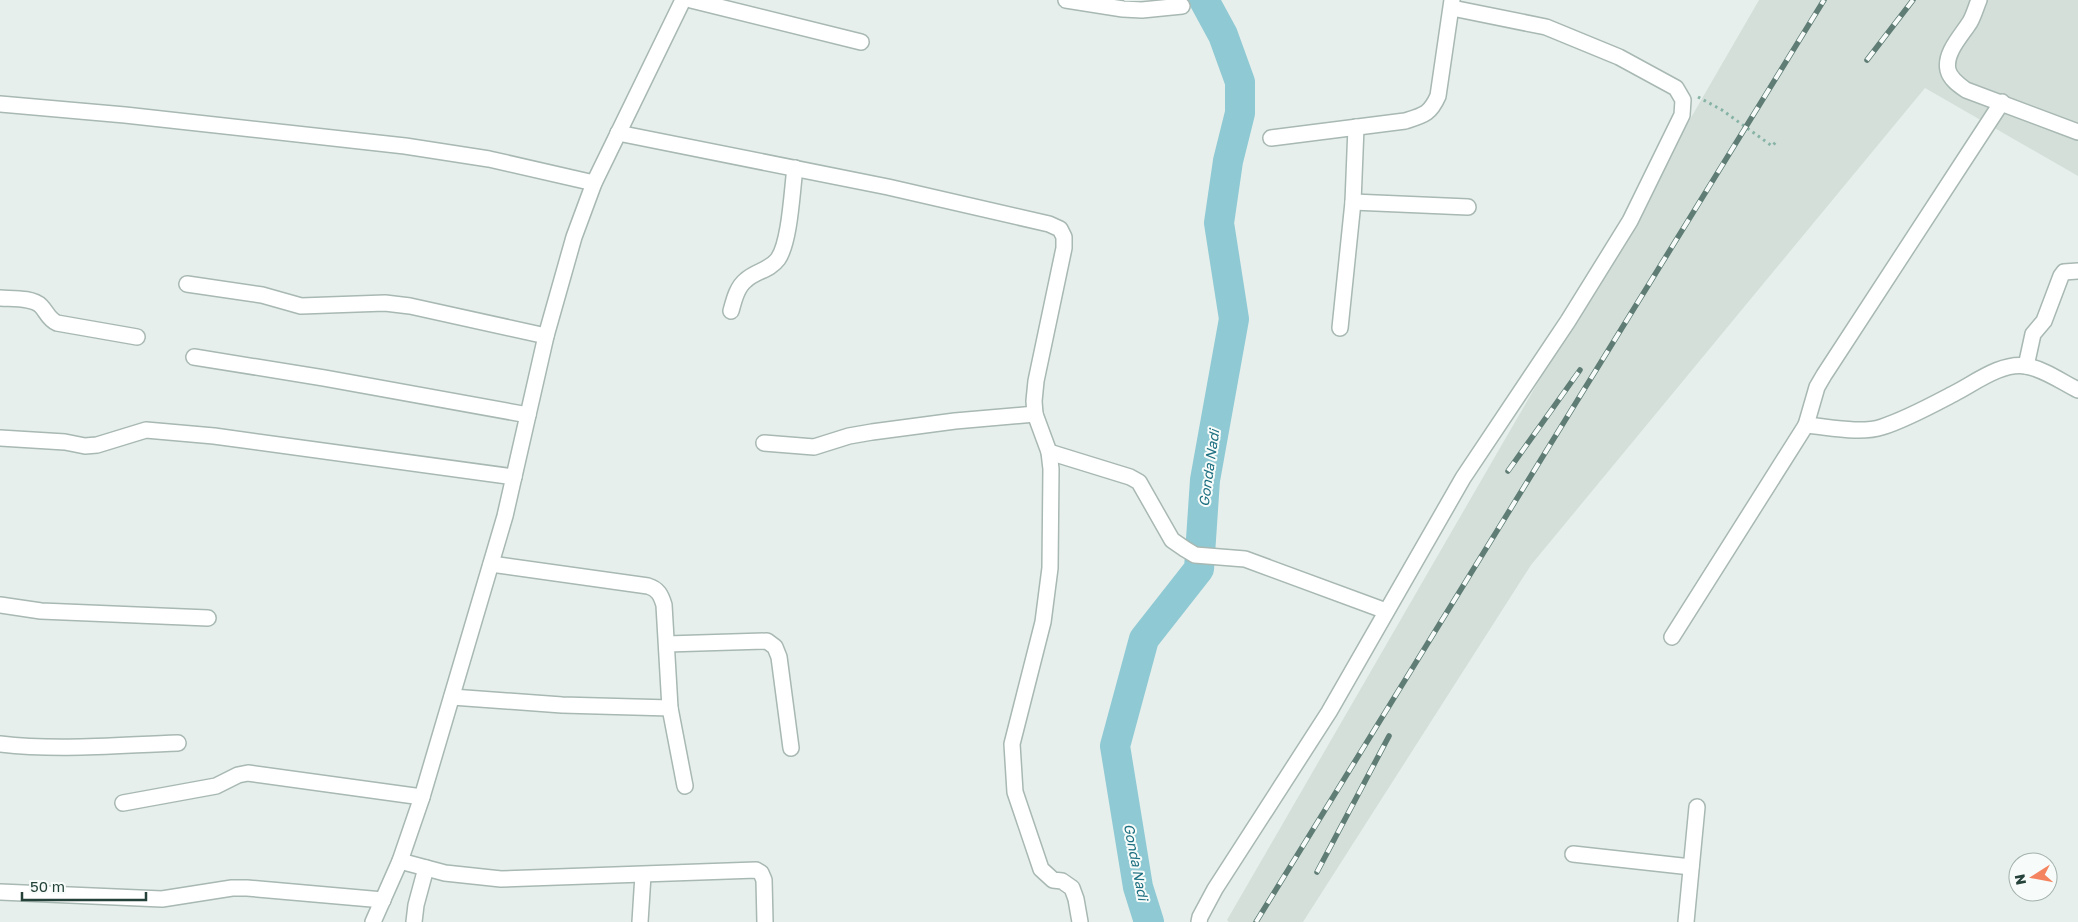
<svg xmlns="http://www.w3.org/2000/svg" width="2078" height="922" font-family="'Golos Text',sans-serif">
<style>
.built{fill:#d4dfda}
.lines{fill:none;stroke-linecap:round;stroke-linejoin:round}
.river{stroke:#8ec9d4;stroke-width:30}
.minor-casing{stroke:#a8b8b2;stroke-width:18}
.path{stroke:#86b3a5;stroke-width:3;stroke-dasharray:2.5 4;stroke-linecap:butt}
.minor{stroke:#fff;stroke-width:15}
.rail-casing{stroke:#5f7d75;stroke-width:5.5}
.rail{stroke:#f7fbf9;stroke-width:4;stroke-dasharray:11;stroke-linecap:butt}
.labels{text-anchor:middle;stroke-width:4;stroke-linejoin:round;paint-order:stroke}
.water-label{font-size:14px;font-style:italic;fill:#1c6f80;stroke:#f7fbf9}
</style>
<rect width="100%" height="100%" fill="#e6efeb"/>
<!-- built -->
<polygon class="built" points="1759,0 2078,0 2078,176 1925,88 1531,565 1303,922 1229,922 1227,920"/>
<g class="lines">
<!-- river -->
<polyline class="river" points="1149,922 1138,887 1115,746 1144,639 1199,569 1205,480 1234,319 1219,223 1228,161 1240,113 1240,82 1223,35 1204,0"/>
<!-- minor casing -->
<g class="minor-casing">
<g id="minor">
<polyline points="691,0 861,42"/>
<polyline points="1066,0 1123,9 1142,10 1182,6"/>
<path d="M1979 0C1976 7 1974 15 1970 22 1962 35 1944 53 1948 70 1950 79 1959 85 1966 90L2078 132"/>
<polyline points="0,104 125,115 405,146 489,159 594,183"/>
<polyline points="618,133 888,187 1049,224 1060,229 1064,237 1064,248 1036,381 1034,401 1035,414 1049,452 1051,469 1050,568 1043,622 1012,744 1015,792 1041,869 1053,880 1062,881 1072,888 1076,899 1080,922"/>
<path d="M1271 138 1405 121C1424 115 1430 114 1438 96L1452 0"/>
<polyline points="1353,202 1468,207"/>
<polyline points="187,284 262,295 301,306 385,303 410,306 546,336"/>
<path d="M0 298C11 299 32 297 41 306 47 312 48 319 57 323L137 337"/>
<path d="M731 311C734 300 737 287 746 280 756 271 770 270 778 259 790 242 792 190 795 168"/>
<polyline points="1340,328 1353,202 1356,127"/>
<polyline points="194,357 324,378 528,415"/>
<polyline points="2026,366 2033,334 2044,321 2061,276 2064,272 2078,271"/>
<path d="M1806 425C1829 427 1861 434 1882 427 1907 419 1932 405 1955 393 1976 382 2002 362 2026 366 2044 369 2062 382 2078 390"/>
<polyline points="0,438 65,442 85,446 97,445 146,430 214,436 514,477"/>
<polyline points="764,443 814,447 849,436 872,432 955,421 1035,414"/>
<polyline points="1049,452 1130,477 1139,482 1172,540 1185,549 1195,555 1245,559 1386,611"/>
<path d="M491 564 648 586C658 589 661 595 664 605L670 708 685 786"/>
<polyline points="0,605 41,611 208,618"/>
<polyline points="1672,637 1806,425 1817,387 1824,375 2002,102"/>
<polyline points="667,644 767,641 775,647 779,657 791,748"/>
<polyline points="452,697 562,705 670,708"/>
<path d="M0 744C59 751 119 745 178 743"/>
<polyline points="123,803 216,786 238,775 248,773 422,797"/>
<polyline points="1573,854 1691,867"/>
<polyline points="400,861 445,873 501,879 756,870 761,873 764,880 765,922"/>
<polyline points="0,892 162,899 232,888 247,888 383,900"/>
<polyline points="373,922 400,861 422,797 505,516 546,336 574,237 594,183 683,0"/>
<polyline points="414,922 416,905 426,868"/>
<polyline points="640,922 643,875"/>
<polyline points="1199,922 1200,917 1215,889 1329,712 1463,478 1568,321 1630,221 1682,115 1683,100 1676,88 1619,57 1546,27 1452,8"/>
<polyline points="1686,922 1697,807"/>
</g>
</g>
<!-- path -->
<polyline class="path" points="1698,97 1722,110 1772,146 1777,141"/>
<!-- minor -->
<use href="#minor" class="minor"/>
<!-- rail casing -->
<g class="rail-casing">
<g id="rail">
<polyline points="1867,60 1913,0"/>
<polyline points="1508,471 1580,370"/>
<polyline points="1317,872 1389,736"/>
<polyline points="1256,922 1824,0"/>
</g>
</g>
<!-- rail -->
<use href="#rail" class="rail"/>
</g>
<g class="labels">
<!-- water labels -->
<g class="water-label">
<text transform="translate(1209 468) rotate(-82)" y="5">Gonda Nadi</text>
<text transform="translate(1136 862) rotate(79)" y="5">Gonda Nadi</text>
</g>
</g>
<!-- north arrow -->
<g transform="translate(2033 877) rotate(259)"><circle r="24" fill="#f7fbf9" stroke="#a3b1ad"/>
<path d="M0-4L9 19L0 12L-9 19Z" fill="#f4845f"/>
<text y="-8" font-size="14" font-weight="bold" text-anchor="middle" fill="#24423a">N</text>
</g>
<!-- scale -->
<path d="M22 892v8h124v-8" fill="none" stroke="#24423a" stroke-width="2.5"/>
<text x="30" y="892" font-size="15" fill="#24423a" stroke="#f7fbf9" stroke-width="4" paint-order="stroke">50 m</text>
</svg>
